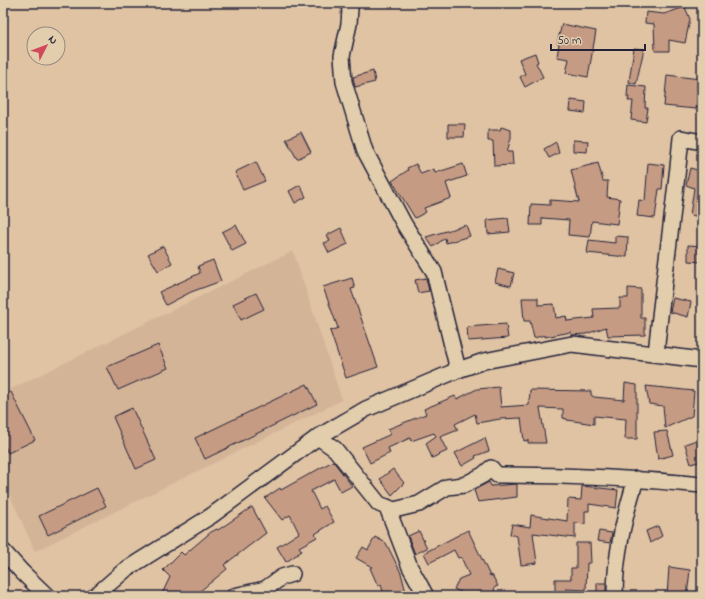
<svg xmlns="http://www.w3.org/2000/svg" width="705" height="599" font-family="'Indie Flower',sans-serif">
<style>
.built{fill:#d4b497}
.building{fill:#c69b83;stroke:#22223b}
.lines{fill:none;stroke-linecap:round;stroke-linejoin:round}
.street-casing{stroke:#22223b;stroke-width:18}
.street{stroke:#e2cdac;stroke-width:15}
</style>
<rect width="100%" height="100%" fill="#e0c3a3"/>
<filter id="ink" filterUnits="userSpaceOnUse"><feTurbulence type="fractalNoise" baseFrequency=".025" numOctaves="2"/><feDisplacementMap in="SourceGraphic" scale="8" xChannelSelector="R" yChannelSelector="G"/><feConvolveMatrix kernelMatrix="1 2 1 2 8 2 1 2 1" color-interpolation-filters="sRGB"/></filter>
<g filter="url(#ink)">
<!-- built -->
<polygon class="built" points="293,251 342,400 35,551 3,480 3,393"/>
<!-- building -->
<g class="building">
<polygon points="685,7 690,19 685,43 669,40 669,51 655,51 654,24 645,23 646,12 664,14"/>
<polygon points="562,24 596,31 588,77 566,73 569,59 557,57 559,44 557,43"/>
<polygon points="634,48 644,49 636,84 629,82"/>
<polygon points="535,53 538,62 536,63 543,77 525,87 520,77 525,74 519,59"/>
<polygon points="373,71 375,82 355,87 353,77"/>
<polygon points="667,75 700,79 696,109 664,106"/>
<polygon points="628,85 646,87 645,108 648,108 646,122 631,120 633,101 628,101 629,97 627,97"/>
<polygon points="571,100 586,102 585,113 570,111"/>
<polygon points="448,124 465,124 464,137 448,137"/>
<polygon points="501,127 511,130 511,138 507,152 512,152 513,165 494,166 493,141 488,141 488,130 500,130"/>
<polygon points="301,132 311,152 297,159 286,139"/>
<polygon points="573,140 588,141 587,152 573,151"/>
<polygon points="556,142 559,153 549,158 544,149"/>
<polygon points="256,162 265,181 243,190 235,172"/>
<polygon points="598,163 603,181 608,181 607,197 620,199 617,224 592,221 590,237 568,235 569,220 542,218 542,225 530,225 531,204 550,205 550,200 579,202 571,170"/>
<polygon points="648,163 664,165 662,189 659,189 655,218 637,216 639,200 645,201"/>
<polygon points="416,164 421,174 434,169 435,173 463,164 467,176 446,183 451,198 424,208 426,212 415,218 392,181 408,170 407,168"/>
<polygon points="690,168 701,171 700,174 702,175 702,217 690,215 694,188 686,185"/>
<polygon points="300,185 306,197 295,203 289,191"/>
<polygon points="508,218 510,232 488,234 487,220"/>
<polygon points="236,225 246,244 232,251 222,232"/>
<polygon points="466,225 470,236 446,243 445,238 433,247 426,237"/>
<polygon points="341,228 348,244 329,253 324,243 330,241 327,235"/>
<polygon points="615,236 628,237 627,257 587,253 589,240 615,243"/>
<polygon points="688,245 702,246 702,262 688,261"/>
<polygon points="163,246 172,263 158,271 148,254"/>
<polygon points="213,260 221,281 191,292 166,305 159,292 200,273 198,266"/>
<polygon points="498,269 514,273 511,286 495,282"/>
<polygon points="352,278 355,288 351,289 378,367 346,378 330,331 338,328 323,287"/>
<polygon points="426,278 429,291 418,293 415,280"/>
<polygon points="628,288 641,289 641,318 645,318 645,335 608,336 606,327 586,334 571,335 571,332 545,337 545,335 534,338 530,321 524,321 522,298 538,298 538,305 554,304 556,318 566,316 567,321 594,318 593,309 620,308 620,298 628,298"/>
<polygon points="256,293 264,309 241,320 233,304"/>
<polygon points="673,298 691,302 688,317 670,312"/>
<polygon points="506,324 508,338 468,341 467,327"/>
<polygon points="158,345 168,368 118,390 107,367"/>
<polygon points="625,383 637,385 637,439 625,439 626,419 594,416 594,424 567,420 567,419 563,418 563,409 540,408 546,443 528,443 528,440 524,441 521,418 500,419 477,423 475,414 455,424 458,430 440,437 447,451 432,458 426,443 436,436 434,433 411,441 410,438 388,448 390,453 370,463 362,447 391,434 388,429 426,414 424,409 455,396 457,399 477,389 499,387 501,407 529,405 530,390 591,391 591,395 594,397 624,400"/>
<polygon points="307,384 317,404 205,459 195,438"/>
<polygon points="646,386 694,391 692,416 665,428 663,406 649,404"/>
<polygon points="11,392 35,440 8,453 3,443 3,396"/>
<polygon points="132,408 156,460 136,469 113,417"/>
<polygon points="667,431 673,455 658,459 654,432"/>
<polygon points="485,438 489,451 475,456 476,458 462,466 455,453"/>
<polygon points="702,438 702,461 691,464 685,444"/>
<polygon points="333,461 352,486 341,492 334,479 311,491 320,509 325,506 334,522 315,534 317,537 299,547 302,551 286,562 277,547 299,533 290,515 282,520 265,498 280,488 281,490"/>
<polygon points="393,469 404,483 392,495 380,479"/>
<polygon points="489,482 491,486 517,484 517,497 478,502 474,490"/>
<polygon points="582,486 618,490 616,508 589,504 589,511 585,511 585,524 575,523 575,538 533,533 537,563 521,565 517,536 510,534 512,524 530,527 531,515 567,521 568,499 581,500"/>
<polygon points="97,488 106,506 48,535 39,516"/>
<polygon points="252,507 266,533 224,565 227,569 194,596 161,596 170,577 163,570 181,552 184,555 211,532 217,529 218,530"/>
<polygon points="658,526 662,536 650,543 646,531"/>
<polygon points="468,530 490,576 492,575 498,586 495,587 493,596 469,596 454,589 459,579 469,575 461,557 458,558 454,550 429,563 424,553"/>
<polygon points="419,531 427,548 415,554 408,536"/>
<polygon points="599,531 612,533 610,543 597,541"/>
<polygon points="375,537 386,543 401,573 407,596 384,596 381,584 378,586 370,568 372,567 356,558 363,547 368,550"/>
<polygon points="576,543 590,543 591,563 587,563 586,590 566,589 566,592 555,592 555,579 571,579 571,568 576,568"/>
<polygon points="669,567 690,570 687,596 667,596"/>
<rect x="597" y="583" width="9" height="13"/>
</g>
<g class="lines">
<!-- street casing -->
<g class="street-casing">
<g id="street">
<polyline points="348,3 350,9 349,24 342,56 344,82 365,151 404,224 434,272 458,370"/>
<path d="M656 354C663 282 674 210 681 138L702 142"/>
<path d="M318 437 335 449 379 504 394 510 419 504 447 487 464 485 483 475 491 468 497 475C566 475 634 478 702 485"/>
<polyline points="387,507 410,567 426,596"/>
<polyline points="3,551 22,572 47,596"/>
<polyline points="95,596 125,570 211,516 318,437 366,409 458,370 484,361 572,344 702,360"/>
<polyline points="234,596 265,589 282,577 292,574"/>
<path d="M615 596C615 555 624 518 636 479"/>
</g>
</g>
<!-- street -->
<use href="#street" class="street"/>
</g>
</g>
<!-- margin -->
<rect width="705" height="599" fill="none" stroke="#e2cdac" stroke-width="16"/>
<rect x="8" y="8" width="689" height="583" fill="none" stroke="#22223b" stroke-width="1.5" filter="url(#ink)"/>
<!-- north arrow -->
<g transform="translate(46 46) rotate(48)"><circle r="19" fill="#e2cdac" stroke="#95897f"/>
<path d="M0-3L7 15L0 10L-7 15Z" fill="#d1495b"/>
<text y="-6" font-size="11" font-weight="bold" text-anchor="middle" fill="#22223b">N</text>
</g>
<!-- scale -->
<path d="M551 44v6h94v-6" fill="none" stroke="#22223b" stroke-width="2"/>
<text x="557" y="44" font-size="12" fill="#22223b" stroke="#e2cdac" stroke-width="3" paint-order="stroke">50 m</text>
</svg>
